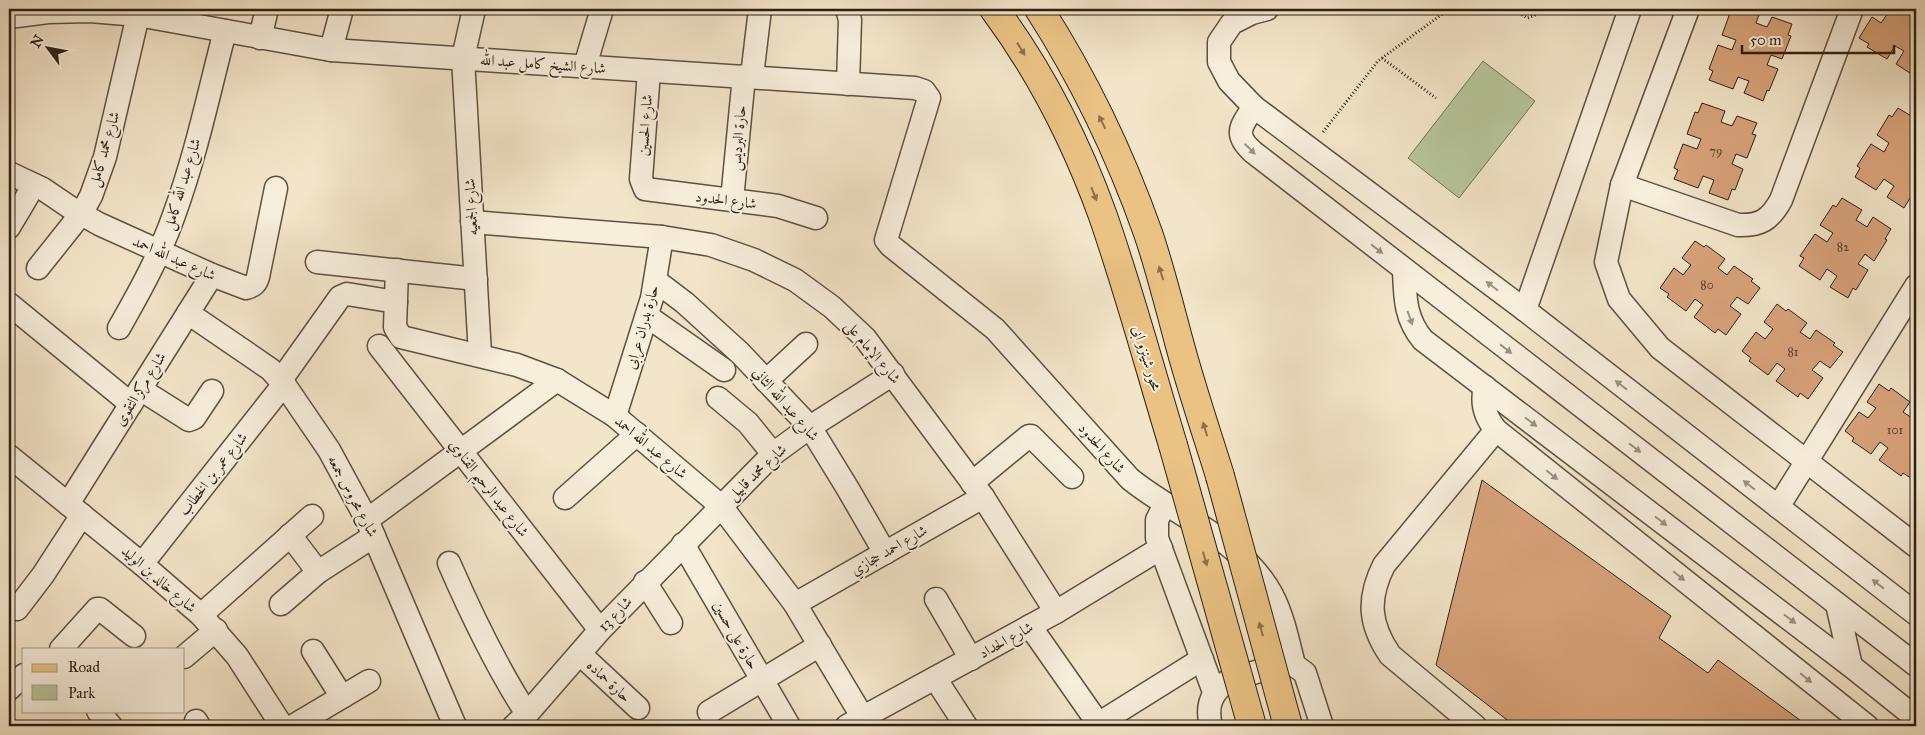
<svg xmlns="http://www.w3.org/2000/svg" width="1925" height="735" font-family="'IM FELL Great Primer',Amiri,serif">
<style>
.green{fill:#b6c59a;stroke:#717257}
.building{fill:#d8a27a;stroke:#2c2014}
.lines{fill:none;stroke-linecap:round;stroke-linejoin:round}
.minor-casing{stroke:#5e5141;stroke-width:25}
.major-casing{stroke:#2c2014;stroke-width:30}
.path{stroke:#2c2014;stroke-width:3;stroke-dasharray:1 2.5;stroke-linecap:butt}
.minor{stroke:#f7eedc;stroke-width:22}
.major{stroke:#eac284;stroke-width:28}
.major-bridge-casing{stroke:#2c2014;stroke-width:30;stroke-linecap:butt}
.major-bridge{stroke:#eac284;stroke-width:28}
.oneway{fill:#8b714c}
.oneway2{fill:#9c9182}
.labels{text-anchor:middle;stroke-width:4;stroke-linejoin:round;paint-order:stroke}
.number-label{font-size:12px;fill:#57402e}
.street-label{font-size:15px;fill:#2c2014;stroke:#f7eedc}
</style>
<rect width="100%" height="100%" fill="#f3e5c9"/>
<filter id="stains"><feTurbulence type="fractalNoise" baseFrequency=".004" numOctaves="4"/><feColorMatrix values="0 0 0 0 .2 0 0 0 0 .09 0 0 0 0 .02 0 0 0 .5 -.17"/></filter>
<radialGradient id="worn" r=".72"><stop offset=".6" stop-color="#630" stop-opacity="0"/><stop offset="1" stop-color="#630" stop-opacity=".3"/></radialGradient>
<!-- green -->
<polygon class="green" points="1483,61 1535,101 1459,198 1408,158"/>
<!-- building -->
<g class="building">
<polygon points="1736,9 1751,9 1760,12 1756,23 1767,27 1772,17 1792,24 1788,35 1791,36 1782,59 1771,55 1767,65 1778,69 1769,91 1767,90 1763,101 1744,93 1749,81 1738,77 1733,89 1709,80 1713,71 1709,69 1718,45 1732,50 1736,40 1722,35 1730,13 1734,14"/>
<polygon points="1881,9 1916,9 1916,77 1896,64 1904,51 1895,46 1887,59 1867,47 1869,44 1859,38 1872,17 1881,23 1888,13"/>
<polygon points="1702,103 1725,111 1721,122 1732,126 1737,116 1757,123 1752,134 1756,135 1747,158 1736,154 1732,164 1743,169 1735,190 1732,189 1728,200 1709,193 1714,180 1703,176 1698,188 1674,179 1678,170 1674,168 1683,144 1697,149 1701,139 1687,134 1695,112 1698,113"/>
<polygon points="1898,108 1916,119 1916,124 1912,130 1916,133 1916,172 1914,174 1916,175 1916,193 1912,200 1910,198 1904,208 1887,197 1894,186 1884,179 1876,190 1855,177 1860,168 1857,166 1871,144 1884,152 1889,143 1877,135 1889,115 1892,117"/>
<polygon points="1842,198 1862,210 1856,220 1867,227 1873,217 1891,229 1885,239 1887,240 1874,261 1865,254 1858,264 1868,270 1856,290 1853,288 1848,298 1830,287 1837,276 1827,269 1820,280 1799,266 1804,258 1800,256 1815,234 1827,242 1833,233 1820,225 1833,205 1836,207"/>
<polygon points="1695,241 1704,247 1706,245 1725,259 1718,268 1727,275 1734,266 1753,279 1751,281 1760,288 1748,304 1737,297 1730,306 1741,314 1726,335 1718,329 1715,333 1694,317 1703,305 1695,299 1686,311 1667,297 1669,294 1660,288 1674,268 1683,275 1691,265 1682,258"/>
<polygon points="1777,304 1786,311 1788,309 1807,323 1800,332 1810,339 1816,330 1835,343 1833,345 1843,352 1830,368 1820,361 1812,370 1823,378 1808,399 1800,393 1798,397 1776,381 1785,369 1777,363 1768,375 1749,361 1751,358 1742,351 1756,332 1765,339 1773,329 1764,322"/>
<polygon points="1879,384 1889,391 1891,388 1910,402 1903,412 1912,418 1916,413 1916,471 1911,478 1903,473 1901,476 1879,460 1888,448 1880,442 1871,454 1852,441 1854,438 1845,431 1859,412 1868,418 1876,408 1867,402"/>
<polygon points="1482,480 1671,616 1659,638 1708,673 1718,660 1808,726 1515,726 1436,665"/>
</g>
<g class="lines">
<!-- minor casing -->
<g class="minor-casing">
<g id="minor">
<polyline points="474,9 463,58 480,355"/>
<polyline points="847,9 850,20 848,84"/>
<polyline points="1267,9 1252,13 1232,23 1219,42 1219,62 1229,81 1254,107 1525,310 1916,614"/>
<polyline points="1688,9 1622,185 1606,262 1619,299 1660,348 1916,546"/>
<path d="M9 17 48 12 90 11 138 15 331 50 915 88 924 91 929 98 886 240 891 246 995 329 1130 479C1177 517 1242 539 1272 595 1283 616 1288 641 1294 665"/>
<polyline points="260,38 267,9"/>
<polyline points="331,50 342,9"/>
<polyline points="585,66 602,9"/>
<polyline points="649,71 641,179 645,189 778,206 816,218"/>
<polyline points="752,76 760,9"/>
<path d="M1254 107C1241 126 1233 134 1253 152L1916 665"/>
<path d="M9 173 43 189 71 208 99 224 212 275 246 288C253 286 256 284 258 277L276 188"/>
<path d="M1622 185 1738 225C1760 226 1770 220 1781 200L1852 9"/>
<polyline points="732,200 744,76"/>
<polyline points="472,222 662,237 711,245 754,260 795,280 832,307 865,338 983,497 1056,612"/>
<polyline points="9,227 34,185"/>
<polyline points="317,262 476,279"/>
<polyline points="38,268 81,214 91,196 105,157 138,15"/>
<polyline points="397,270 395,327 401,337 517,365 557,380 615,416 721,506 795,604 863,718"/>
<path d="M1404 270C1405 297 1405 319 1423 340L1851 666 1916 718"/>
<polyline points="656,281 685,303 740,353 810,427 848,489 885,553"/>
<polyline points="9,304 131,404"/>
<polyline points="1525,310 1630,9"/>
<polyline points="188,313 270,369 284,384 329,450 367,520 455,726"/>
<polyline points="647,316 724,370"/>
<path d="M119 328C140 291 160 255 174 215 196 155 209 92 225 31"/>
<polyline points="379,346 600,630"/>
<polyline points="281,380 340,297 347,294 396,302"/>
<polyline points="766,381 806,344"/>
<path d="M1485 387C1481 403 1485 417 1496 430L1867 726"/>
<polyline points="140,389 189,420 194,418 212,391"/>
<polyline points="718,398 748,423 773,454"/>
<polyline points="615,416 652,298 662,237"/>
<polyline points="9,456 142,564 201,615 237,656 282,726"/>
<polyline points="972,483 1029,436 1031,436 1072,477"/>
<polyline points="565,498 637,434"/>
<polyline points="68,504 212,275"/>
<polyline points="1165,504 1157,520 1157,538 1214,692"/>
<polyline points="1778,507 1916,286"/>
<polyline points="367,520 557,380"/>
<polyline points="290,535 318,572"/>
<polyline points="683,544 789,726"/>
<path d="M449 563C472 616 496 666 527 714"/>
<polyline points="142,564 284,384"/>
<polyline points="645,582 671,623"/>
<polyline points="936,599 971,659"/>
<polyline points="281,604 318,572 374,536"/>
<polyline points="795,604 983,497"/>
<polyline points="1837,604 1851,666"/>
<polyline points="17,609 43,575 82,515"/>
<polyline points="201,615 312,516"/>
<polyline points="1030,626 1100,726"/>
<polyline points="61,649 97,609 100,609 134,636"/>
<polyline points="313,651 342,697"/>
<polyline points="580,654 638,708"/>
<polyline points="184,657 216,630"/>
<polyline points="935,678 966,726"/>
<polyline points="9,689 24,675"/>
<polyline points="98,711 111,726"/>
<polyline points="709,712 820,645"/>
<polyline points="196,721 199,726"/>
<polyline points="1098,724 1202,659"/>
<polyline points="293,726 369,681"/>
<polyline points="514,726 527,714 600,630 773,454 810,427 893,374"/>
<polyline points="847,726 1056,612 1161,548"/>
<path d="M1211 726C1206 707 1211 692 1228 681L1281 664 1294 665 1305 673 1322 726"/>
<path d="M1475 726 1390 655C1369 624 1367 599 1384 565L1496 430"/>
</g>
</g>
<!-- major casing -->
<g class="major-casing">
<g id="major">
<path d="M994 9C1040 71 1077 144 1103 216 1129 291 1150 369 1173 445"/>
<path d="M1039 9C1084 79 1120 154 1148 233 1160 268 1169 305 1179 342 1191 387 1206 431 1220 476"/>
</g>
</g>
<!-- path -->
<g class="path">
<polyline points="1513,9 1527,18 1534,16 1541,9"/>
<polyline points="1382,58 1436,98"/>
<polyline points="1323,132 1378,61 1449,9"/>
</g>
<!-- minor -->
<use href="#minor" class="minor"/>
<!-- major -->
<use href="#major" class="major"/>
<!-- major-bridge casing -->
<g class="major-bridge-casing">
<g id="major-bridge">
<polyline points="1173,445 1252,726"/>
<polyline points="1220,476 1288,726"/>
</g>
</g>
<!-- major-bridge -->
<use href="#major-bridge" class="major-bridge"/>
</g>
<!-- one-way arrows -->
<defs><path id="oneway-solid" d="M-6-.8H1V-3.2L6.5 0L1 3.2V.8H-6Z" transform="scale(1.25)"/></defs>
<g class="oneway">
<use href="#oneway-solid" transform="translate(1021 49) rotate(58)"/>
<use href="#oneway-solid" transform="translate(1102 122) rotate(-116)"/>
<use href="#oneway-solid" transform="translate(1094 194) rotate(68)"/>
<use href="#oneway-solid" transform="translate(1161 273) rotate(-108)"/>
<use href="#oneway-solid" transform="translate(1205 429) rotate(-107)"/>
<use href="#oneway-solid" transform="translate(1205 559) rotate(74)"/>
<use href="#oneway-solid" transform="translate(1261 629) rotate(-105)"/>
</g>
<g class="oneway2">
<use href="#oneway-solid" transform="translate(1250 149) rotate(44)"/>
<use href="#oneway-solid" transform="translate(1377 249) rotate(38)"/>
<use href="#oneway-solid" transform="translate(1492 286) rotate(-143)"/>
<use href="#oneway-solid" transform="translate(1410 318) rotate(70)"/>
<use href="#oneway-solid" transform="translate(1506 349) rotate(38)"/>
<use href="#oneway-solid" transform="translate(1621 385) rotate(-142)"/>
<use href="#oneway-solid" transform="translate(1531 422) rotate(37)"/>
<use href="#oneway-solid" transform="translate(1635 448) rotate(38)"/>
<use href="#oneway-solid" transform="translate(1552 475) rotate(39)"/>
<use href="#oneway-solid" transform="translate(1749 485) rotate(-142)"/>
<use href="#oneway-solid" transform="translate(1661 521) rotate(37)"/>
<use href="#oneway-solid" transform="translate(1679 576) rotate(39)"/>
<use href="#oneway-solid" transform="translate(1878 584) rotate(-142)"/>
<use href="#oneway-solid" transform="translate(1790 619) rotate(37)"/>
<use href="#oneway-solid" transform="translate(1806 678) rotate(39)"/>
</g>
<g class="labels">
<!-- number labels -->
<g class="number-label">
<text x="1716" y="155">79</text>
<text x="1843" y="251">82</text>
<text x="1707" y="289">80</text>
<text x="1793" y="356">81</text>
<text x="1895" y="434">101</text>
</g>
<!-- street labels -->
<g class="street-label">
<text transform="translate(543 64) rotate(4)" y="5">شارع الشيخ كامل عبد الله</text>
<text transform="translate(645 125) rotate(-86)" y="5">شارع الحسين</text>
<text transform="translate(738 138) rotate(-85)" y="5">حارة البرديس</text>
<text transform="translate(104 149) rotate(-74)" y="5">شارع محمد كامل</text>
<text transform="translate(182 184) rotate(-73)" y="5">شارع عبد الله كامل</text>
<text transform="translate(726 200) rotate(7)" y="5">شارع الحدود</text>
<text transform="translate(471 207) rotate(-93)" y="5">شارع الجمعيه</text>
<text transform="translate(174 258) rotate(24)" y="5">شارع عبد الله احمد</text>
<text transform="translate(642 327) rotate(-74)" y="5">حارة بدران عرابى</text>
<text transform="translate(873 352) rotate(50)" y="5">شارع الإمام على</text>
<text transform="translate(1147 358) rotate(73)" y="5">محور شينزو ابى</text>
<text transform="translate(140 389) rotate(-58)" y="5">شارع مركز التقوى</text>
<text transform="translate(786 404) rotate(49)" y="5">شارع عبد الله الثاني</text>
<text transform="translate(651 447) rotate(40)" y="5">شارع عبد الله احمد</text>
<text transform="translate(1102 448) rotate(48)" y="5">شارع الحدود</text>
<text transform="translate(757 472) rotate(-43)" y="5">شارع محمد قابيل</text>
<text transform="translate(213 474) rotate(-52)" y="5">شارع عمر بن الخطاب</text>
<text transform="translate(489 488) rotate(52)" y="5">شارع عبد الرحيم القناوي</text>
<text transform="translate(353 496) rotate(62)" y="5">شارع محروس جمعه</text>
<text transform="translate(889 550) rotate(-30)" y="5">شارع احمد حجازي</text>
<text transform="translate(159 579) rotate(41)" y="5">شارع خالد بن الوليد</text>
<text transform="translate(615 614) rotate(-47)" y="5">شارع 13</text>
<text transform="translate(736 635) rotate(60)" y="5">حارة على حسين</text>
<text transform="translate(1006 640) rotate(-29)" y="5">شارع الحداد</text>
<text transform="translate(609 681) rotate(43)" y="5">حارة حماده</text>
</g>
</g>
<!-- margin -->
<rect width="1925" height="735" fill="none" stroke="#f3e5c9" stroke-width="30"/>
<rect x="10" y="10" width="1905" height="715" fill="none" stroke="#2c2014" stroke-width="2.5"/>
<rect x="15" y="15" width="1895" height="705" fill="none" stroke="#2c2014"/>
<!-- legend -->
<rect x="22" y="648" width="162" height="65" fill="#f7eedc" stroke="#a69c8c"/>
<rect x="32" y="664" width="25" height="8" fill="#eac284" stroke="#a69c8c"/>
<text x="68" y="672" font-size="15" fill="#2c2014">Road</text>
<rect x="32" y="685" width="25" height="15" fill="#b6c59a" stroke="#a69c8c"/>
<text x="68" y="698" font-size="15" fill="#2c2014">Park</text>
<!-- north arrow -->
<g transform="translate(48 48) rotate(302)" stroke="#f7eedc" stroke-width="4" paint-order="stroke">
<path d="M0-4L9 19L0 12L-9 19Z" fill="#2c2014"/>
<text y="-8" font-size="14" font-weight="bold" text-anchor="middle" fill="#2c2014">N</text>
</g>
<!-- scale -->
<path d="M1742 45v8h152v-8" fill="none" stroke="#2c2014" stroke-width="2.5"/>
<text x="1750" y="45" font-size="15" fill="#2c2014" stroke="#f7eedc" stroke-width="4" paint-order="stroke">50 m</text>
<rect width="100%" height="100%" filter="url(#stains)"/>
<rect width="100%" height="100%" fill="url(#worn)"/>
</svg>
